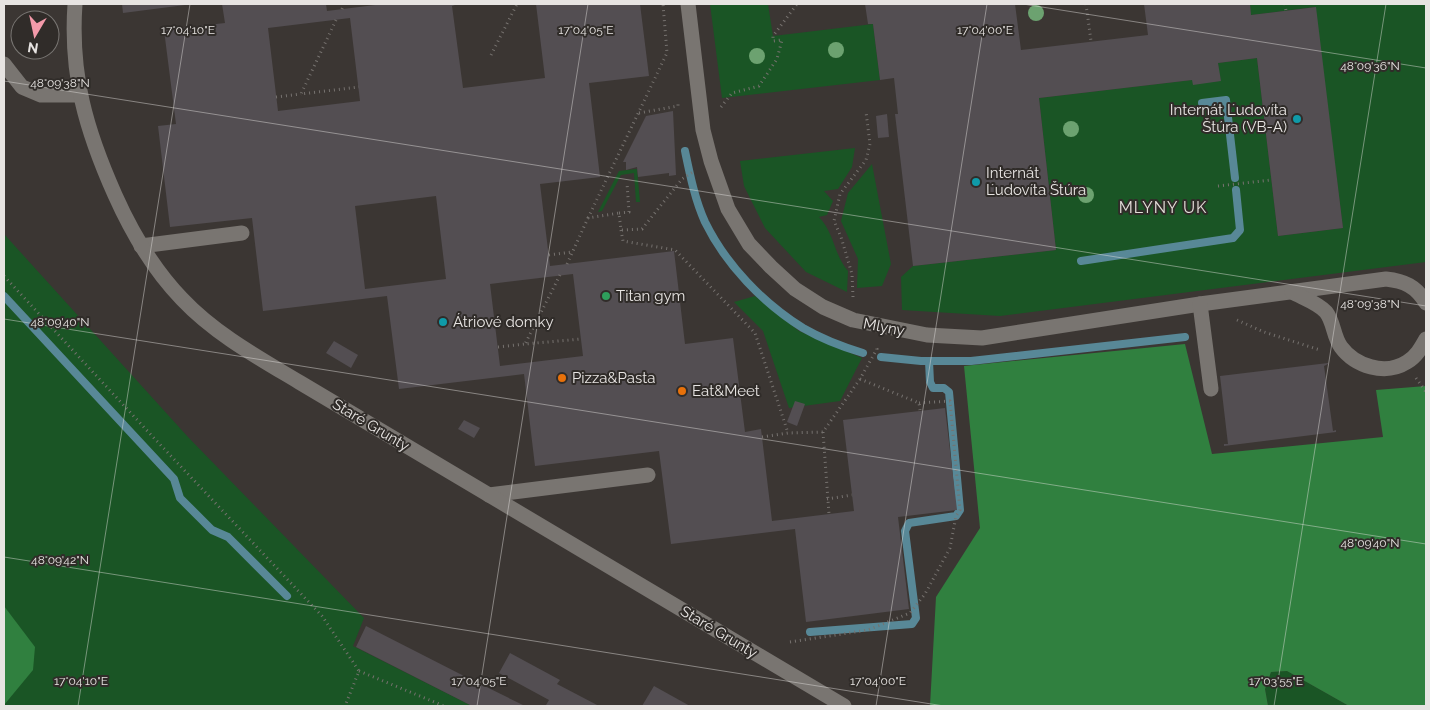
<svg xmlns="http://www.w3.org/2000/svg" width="1430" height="710" font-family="Raleway,sans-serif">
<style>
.green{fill:#1a5525}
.forest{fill:#30803f}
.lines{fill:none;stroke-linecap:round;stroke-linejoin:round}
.stream{stroke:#588897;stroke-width:8}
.building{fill:#534e52;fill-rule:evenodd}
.path{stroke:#76726f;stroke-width:3;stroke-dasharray:1 4;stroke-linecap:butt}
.service{stroke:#797571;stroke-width:15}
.minor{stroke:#797571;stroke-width:15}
.tree{fill:#6ca270}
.ticks{fill:none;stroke:#e7e4e2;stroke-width:1;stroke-opacity:0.45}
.culture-dot{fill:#0f9aa8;stroke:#302c29;stroke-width:2}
.leisure-dot{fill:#2e9e5b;stroke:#302c29;stroke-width:2}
.food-dot{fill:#e8710a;stroke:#302c29;stroke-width:2}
.labels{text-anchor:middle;stroke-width:4;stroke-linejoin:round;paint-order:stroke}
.poi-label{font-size:15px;fill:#e7e4e2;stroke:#302c29;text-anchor:start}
.street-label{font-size:15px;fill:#e7e4e2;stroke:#302c29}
.neighbourhood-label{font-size:16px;letter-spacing:1px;fill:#e4dfda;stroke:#302c29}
.ticks-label{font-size:12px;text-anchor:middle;fill:#e7e4e2;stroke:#302c29;stroke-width:4;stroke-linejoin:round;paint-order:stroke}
</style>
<rect width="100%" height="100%" fill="#3b3633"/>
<!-- green -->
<g class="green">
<polygon points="710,4 768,4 773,36 873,24 880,80 722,98"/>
<polygon points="1250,4 1426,4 1426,262 1000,316 902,310 901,277 913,266 1056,250 1039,98 1192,80 1210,82 1220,81 1218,63 1257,58 1278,236 1343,228 1315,7 1251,15"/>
<path d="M855 148 852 167 838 189 824 191 833 201 827 215 819 217C834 232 834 255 848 271L847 292 806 272 765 228 744 186 740 161Z"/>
<polygon points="872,164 891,264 882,286 857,288 858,259 841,221 848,193"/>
<polygon points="637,169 640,202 636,202 634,173 621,175 602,211 598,212 619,171"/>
<polygon points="4,234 188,437 364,618 353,646 472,706 4,706"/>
<polygon points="755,296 799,331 862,358 840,401 789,408 763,331 734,302"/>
<polygon points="1287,671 1349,706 1268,706 1265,689 1271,672"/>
</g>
<!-- forest -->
<g class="forest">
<polygon points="1185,344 1212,454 1383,437 1376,390 1426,386 1426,706 1349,706 1287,671 1271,672 1265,689 1268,706 930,706 936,597 980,528 964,366"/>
<polygon points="4,606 35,647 33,670 4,705"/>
</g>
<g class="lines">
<!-- stream -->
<g class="stream">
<polyline points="1202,103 1226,100 1235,178"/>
<path d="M685 151C690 175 695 200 705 222 726 265 763 303 803 328 822 339 843 347 863 353"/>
<polyline points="1081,261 1233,238 1240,230 1236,190"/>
<polyline points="4,296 174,479 180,498 212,530 228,537 287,596"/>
<polyline points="881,357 921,361 971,361 1185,337"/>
<polyline points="810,632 912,624 916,618 905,531 909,523 956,516 960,510 949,392 944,388 933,388 930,382 929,361"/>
</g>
</g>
<!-- building -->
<g class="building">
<polygon points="122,4 185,4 185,5 123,13"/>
<path d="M222 4H326L327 11 383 4H458L452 6 463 88 545 78 536 4H640L649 76 589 83 600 177 540 184 550 266 674 251 685 344 733 338 745 432 761 429 772 521 854 511 843 420 945 408 957 510 898 517 909 609 806 622 795 529 671 544 659 451 535 466 524 374 399 389 387 296 263 311 252 218 170 227 158 126 176 124 164 30 225 23ZM350 18 360 101 278 111 268 28ZM436 196 446 279 365 289 355 206ZM573 274 583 356 500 366 490 284Z"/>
<polygon points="865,4 1015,4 1021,50 1148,35 1144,4 1250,4 1251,15 1316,7 1343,228 1278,236 1257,58 1218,63 1221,81 1193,85 1192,80 1039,98 1056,250 913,266 895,114 898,114 894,78 880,80 873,24 868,24"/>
<polygon points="673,111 676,175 669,176 669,173 638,177 637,167 626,170 626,162 623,162 646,116"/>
<polygon points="887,114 889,137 878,138 876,116"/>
<polygon points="334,341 358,355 351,368 326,353"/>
<polygon points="1328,363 1328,364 1324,366 1333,431 1336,430 1336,432 1224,446 1224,444 1228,444 1220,376"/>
<polygon points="795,401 805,404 797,426 787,422"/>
<polygon points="464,420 480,428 474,438 458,429"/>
<polygon points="366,626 464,676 525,706 472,706 356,647"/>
<polygon points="510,653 560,680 557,684 599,706 546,705 549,700 499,673"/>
<polygon points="654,686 690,706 642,706"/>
</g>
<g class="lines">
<!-- path -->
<g class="path">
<polyline points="1086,4 1091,41"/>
<polyline points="1285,4 1286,11"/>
<polyline points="342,9 344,4"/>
<polyline points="336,20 301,94 359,87"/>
<polyline points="491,55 517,4"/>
<polyline points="276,97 301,94"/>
<polyline points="721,107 732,93 759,86 777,59 782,40 773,41 773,36 797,4"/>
<polyline points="639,113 678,106 678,104"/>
<polyline points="1218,186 1271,180"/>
<polyline points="619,213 629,212 627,183"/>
<polyline points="588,218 667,53 663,4"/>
<polyline points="621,230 623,241 675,250 755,333 788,433"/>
<polyline points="549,255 572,252"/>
<polyline points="567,264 588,218 619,213 621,230 642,229 682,179 693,172"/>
<polyline points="560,275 525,344 581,339"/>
<polyline points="4,276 153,437 322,616 359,671 345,706"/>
<polyline points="853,297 852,274 841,237 834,221 840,194 866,160 870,144 866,112"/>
<polyline points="1237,320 1264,332 1320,350"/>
<polyline points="498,347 525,344"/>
<polyline points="1416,378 1426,392"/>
<polyline points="860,379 919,403 920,410"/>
<polyline points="823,432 829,514"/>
<polyline points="762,437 788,433 823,432 860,379 877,349 875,345"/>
<polyline points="827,499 852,495"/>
<polyline points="790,642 868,630 910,613 925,594 950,548 956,516 960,510 950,401 919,403"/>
<polyline points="359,671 444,706"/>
</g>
<!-- service -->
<g class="service">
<path d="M688 4 703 130 711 161 728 209 749 244 771 267 795 289 823 307 853 320 927 335 982 338 1200 304 1386 279C1404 281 1416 286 1426 303"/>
<polyline points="4,64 22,87 41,95 80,95"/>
<polyline points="141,246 242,233"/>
<path d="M1292 292C1303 298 1318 303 1326 312 1334 322 1333 336 1341 347 1355 366 1385 376 1407 362 1416 357 1421 348 1426 339"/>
<polyline points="1200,304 1211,389"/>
<polyline points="489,495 648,475"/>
</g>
<!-- minor -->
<path class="minor" d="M75 4C70 75 86 130 115 195 132 233 153 269 182 299 215 334 259 358 299 382L844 706"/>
</g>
<!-- trees -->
<g class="tree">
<circle cx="1036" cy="13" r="8"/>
<circle cx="836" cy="50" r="8"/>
<circle cx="757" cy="56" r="8"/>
<circle cx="1071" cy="129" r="8"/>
<circle cx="1086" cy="195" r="8"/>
</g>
<!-- ticks -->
<path class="ticks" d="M1023 4 1426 68M4 81 1426 306M4 319 1426 544M4 557 944 706M78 706 190 4M477 706 588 4M876 706 987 4M1274 706 1386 4"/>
<!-- markers -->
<g class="culture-dot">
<circle cx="1297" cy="119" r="5"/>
<circle cx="976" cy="182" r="5"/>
<circle cx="443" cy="322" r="5"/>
</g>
<circle class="leisure-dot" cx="606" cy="296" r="5"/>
<g class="food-dot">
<circle cx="562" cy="378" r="5"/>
<circle cx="682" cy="391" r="5"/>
</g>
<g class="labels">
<!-- poi labels -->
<g class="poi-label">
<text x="1287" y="115" text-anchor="end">Internát Ľudovíta<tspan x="1287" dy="17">Štúra (VB-A)</tspan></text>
<text x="986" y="178">Internát<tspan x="986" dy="17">Ľudovíta Štúra</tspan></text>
<text x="616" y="301">Titan gym</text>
<text x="453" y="327">Átriové domky</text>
<text x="572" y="383">Pizza&amp;Pasta</text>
<text x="692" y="396">Eat&amp;Meet</text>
</g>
<!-- street labels -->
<g class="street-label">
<text transform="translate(884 327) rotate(11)" y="5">Mlyny</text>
<text transform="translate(371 425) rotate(31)" y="5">Staré Grunty</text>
<text transform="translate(719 632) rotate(31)" y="5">Staré Grunty</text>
</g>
<!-- neighbourhood labels -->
<g class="neighbourhood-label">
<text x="1163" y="213">MLYNY UK</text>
</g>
</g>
<g class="ticks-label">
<text x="188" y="34">17°04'10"E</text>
<text x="586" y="34">17°04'05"E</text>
<text x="985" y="34">17°04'00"E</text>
<text x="1370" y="70">48°09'36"N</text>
<text x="60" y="87">48°09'38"N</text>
<text x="1370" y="308">48°09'38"N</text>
<text x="60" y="326">48°09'40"N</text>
<text x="1370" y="547">48°09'40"N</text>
<text x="60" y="564">48°09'42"N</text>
<text x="81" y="685">17°04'10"E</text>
<text x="479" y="685">17°04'05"E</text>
<text x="878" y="685">17°04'00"E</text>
<text x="1276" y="685">17°03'55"E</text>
</g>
<!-- border -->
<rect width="1430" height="710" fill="none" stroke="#e7e4e2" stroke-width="10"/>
<!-- north arrow -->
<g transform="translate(35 35) rotate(189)"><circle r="24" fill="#302c29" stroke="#797673"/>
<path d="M0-4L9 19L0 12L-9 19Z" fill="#f39aaa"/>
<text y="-8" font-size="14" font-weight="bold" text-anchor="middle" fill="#e7e4e2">N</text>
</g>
</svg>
